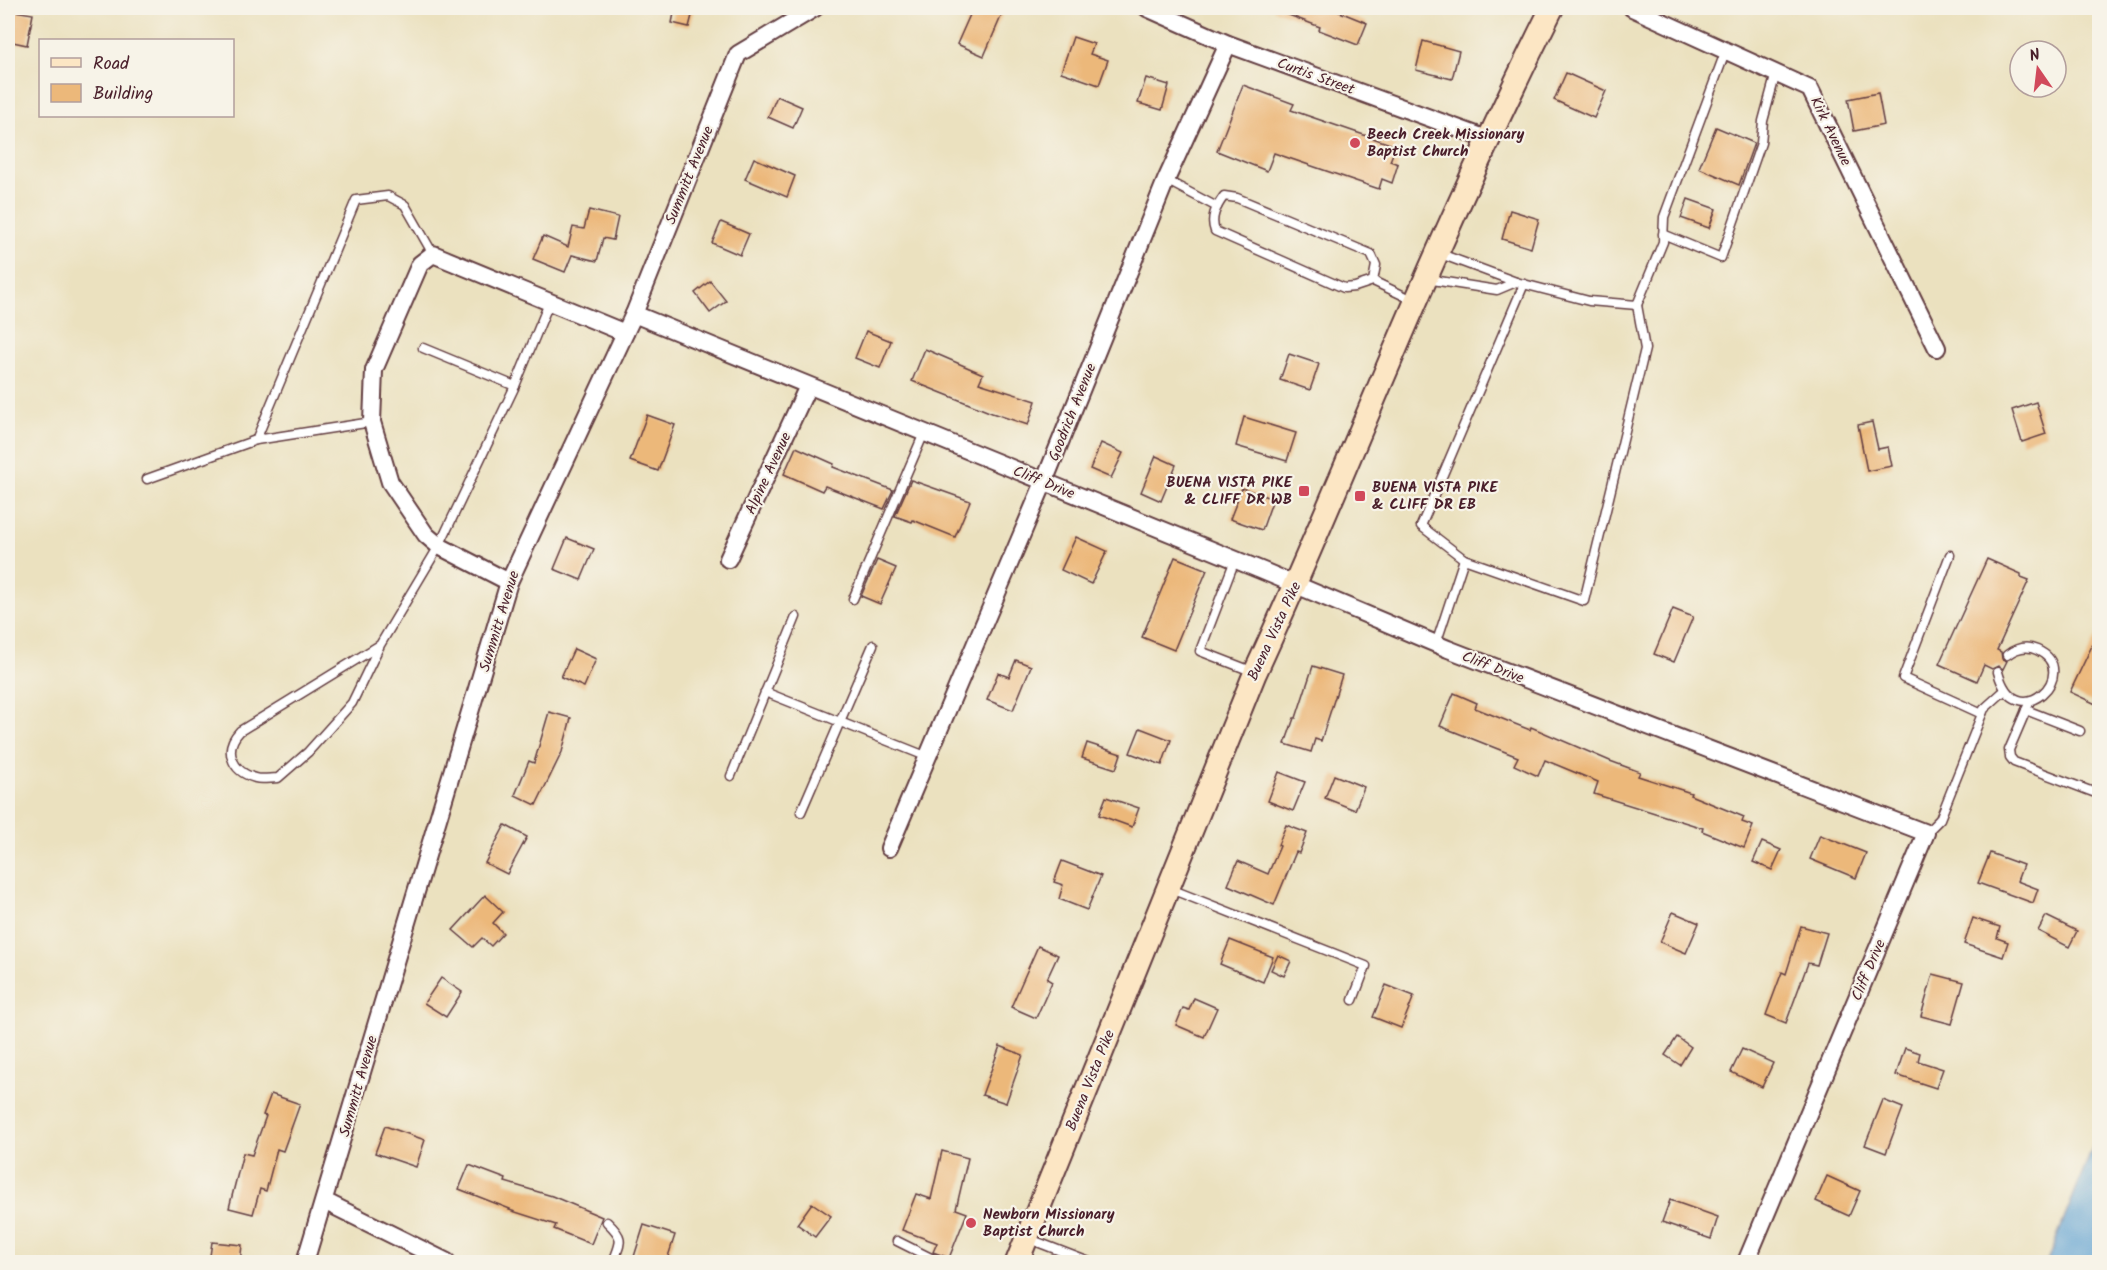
<svg xmlns="http://www.w3.org/2000/svg" width="2107" height="1270" font-family="Kalam,sans-serif">
<style>
.water{fill:#5ea1d2;stroke:#54607e;stroke-width:1.5}
.building{fill:#ecb87a}
.lines{fill:none;stroke-linecap:round;stroke-linejoin:round}
.service-casing{stroke:#623c41;stroke-width:11}
.minor-casing{stroke:#623c41;stroke-width:20}
.secondary-casing{stroke:#623c41;stroke-width:26}
.service{stroke:#fff;stroke-width:8}
.minor{stroke:#fff;stroke-width:16}
.secondary{stroke:#fce6c4;stroke-width:22}
.poi-dot{fill:#d1495b;stroke:#f7f3e8;stroke-width:2}
.labels{text-anchor:middle;stroke-width:4.5;stroke-linejoin:round;paint-order:stroke}
.street-label{font-size:15px;fill:#4a1f2b;stroke:#f7f3e8}
.poi-label{font-size:15px;font-weight:bold;fill:#4a1f2b;stroke:#f7f3e8;text-anchor:start}
</style>
<rect width="100%" height="100%" fill="#f7f3e8"/>
<filter id="ink" filterUnits="userSpaceOnUse"><feTurbulence type="fractalNoise" baseFrequency=".0167" numOctaves="2"/><feDisplacementMap in="SourceGraphic" scale="12" xChannelSelector="R" yChannelSelector="G"/><feConvolveMatrix kernelMatrix="1 2 1 2 8 2 1 2 1" color-interpolation-filters="sRGB"/></filter>
<filter id="wash" filterUnits="userSpaceOnUse"><feTurbulence type="fractalNoise" baseFrequency=".008" numOctaves="4" result="noise"/><feDisplacementMap in="SourceGraphic" scale="24" xChannelSelector="R" yChannelSelector="G"/><feGaussianBlur stdDeviation="1.35" result="paint"/><feColorMatrix in="noise" values="0 0 0 0 0 0 0 0 0 0 0 0 0 0 0 0 0 1.4 0 .05"/><feComposite in="paint" operator="in"/></filter>
<g filter="url(#wash)">
<rect width="100%" height="100%" fill="#ebe1bf"/>
<!-- water -->
<polygon class="water" points="2099,1132 2099,1262 2047,1262"/>
<g id="blocks">
<!-- building -->
<g class="building">
<polygon points="675,8 694,8 689,27 672,23"/>
<polygon points="973,8 991,8 1003,12 984,56 957,44"/>
<polygon points="1273,8 1330,8 1367,23 1358,45 1319,30 1320,27 1273,9"/>
<polygon points="8,10 33,14 27,45 8,41"/>
<polygon points="1073,37 1094,44 1090,54 1108,60 1099,85 1061,72"/>
<polygon points="1423,41 1459,51 1452,79 1416,70"/>
<polygon points="1566,73 1606,91 1594,118 1554,100"/>
<polygon points="1146,78 1169,85 1162,110 1138,103"/>
<polygon points="1243,85 1294,104 1291,110 1396,146 1390,161 1398,164 1392,183 1382,179 1379,189 1274,153 1267,171 1217,151"/>
<polygon points="1878,93 1884,125 1854,131 1848,99"/>
<polygon points="777,96 802,107 793,128 768,117"/>
<polygon points="1716,127 1754,143 1739,185 1699,168"/>
<polygon points="754,158 795,176 787,197 745,179"/>
<polygon points="1688,199 1716,209 1709,228 1681,218"/>
<polygon points="589,210 618,217 613,240 603,238 597,261 572,255 565,272 533,259 543,236 568,247 573,227 584,229"/>
<polygon points="1510,210 1539,219 1531,248 1502,239"/>
<polygon points="721,222 749,234 740,255 712,243"/>
<polygon points="710,281 726,301 710,313 695,293"/>
<polygon points="866,331 891,341 880,368 855,358"/>
<polygon points="925,349 983,374 979,383 1036,401 1028,425 992,413 912,381"/>
<polygon points="1289,354 1319,364 1310,390 1280,380"/>
<polygon points="2036,402 2046,434 2022,442 2012,410"/>
<polygon points="647,415 675,425 658,471 630,461"/>
<polygon points="1244,417 1296,433 1287,461 1236,446"/>
<polygon points="1872,422 1878,449 1888,447 1892,466 1867,471 1858,425"/>
<polygon points="1101,443 1123,453 1111,478 1090,469"/>
<polygon points="796,447 834,464 833,467 893,490 884,509 825,486 822,491 784,474"/>
<polygon points="1156,456 1176,465 1161,501 1141,492"/>
<polygon points="911,480 970,501 955,537 913,520 912,522 895,516"/>
<polygon points="1242,488 1273,499 1262,530 1230,519"/>
<polygon points="1076,537 1107,551 1091,584 1061,570"/>
<polygon points="567,538 594,549 581,580 554,569"/>
<polygon points="1175,557 1207,570 1174,650 1142,637"/>
<polygon points="1987,559 2021,574 2021,577 2029,580 1997,650 2001,652 2002,659 2007,661 2003,669 1998,666 1992,669 1984,665 1977,681 1939,664"/>
<polygon points="877,560 896,568 880,604 861,596"/>
<polygon points="1673,609 1693,617 1674,662 1654,654"/>
<polygon points="2100,629 2100,706 2070,692"/>
<polygon points="574,649 596,659 584,687 561,677"/>
<polygon points="1016,660 1031,666 1013,710 987,700 998,673 1009,677"/>
<polygon points="1313,666 1342,675 1321,741 1315,739 1311,752 1285,744 1294,718 1296,718"/>
<polygon points="1454,693 1477,703 1475,708 1530,730 1531,727 1610,761 1640,772 1638,776 1691,793 1690,795 1744,817 1742,822 1753,826 1744,848 1702,831 1703,828 1594,794 1598,782 1545,760 1538,776 1514,765 1518,757 1440,726"/>
<polygon points="549,712 571,718 562,752 536,805 515,795 529,761 534,763"/>
<polygon points="1140,728 1171,740 1162,765 1130,753"/>
<polygon points="1087,743 1121,754 1116,769 1082,758"/>
<polygon points="1279,772 1305,782 1293,811 1268,801"/>
<polygon points="1334,775 1364,787 1355,810 1325,798"/>
<polygon points="1106,797 1139,808 1132,827 1099,815"/>
<polygon points="505,825 527,837 507,874 485,863"/>
<polygon points="1286,825 1307,833 1299,853 1296,852 1274,905 1228,885 1238,861 1268,874 1280,846 1278,845"/>
<polygon points="1820,835 1866,853 1856,878 1810,859"/>
<polygon points="1762,842 1781,850 1772,870 1753,862"/>
<polygon points="1990,853 2023,865 2017,881 2038,889 2033,903 1978,883"/>
<polygon points="1062,861 1101,876 1087,910 1059,899 1063,885 1054,882"/>
<polygon points="485,895 503,912 493,923 503,933 491,946 482,938 473,947 453,930"/>
<polygon points="1673,912 1699,923 1686,953 1660,942"/>
<polygon points="2046,916 2077,931 2069,947 2038,931"/>
<polygon points="1973,918 2000,927 1997,938 2008,942 2003,957 1964,944"/>
<polygon points="1801,926 1827,933 1817,965 1808,963 1786,1023 1766,1015 1782,972 1786,974"/>
<polygon points="1230,940 1273,957 1263,982 1220,964"/>
<polygon points="1038,946 1058,955 1047,979 1052,982 1036,1018 1011,1007"/>
<polygon points="1278,955 1291,961 1284,976 1271,970"/>
<polygon points="1933,974 1964,982 1952,1024 1921,1016"/>
<polygon points="441,978 462,992 446,1017 424,1003"/>
<polygon points="1386,985 1414,996 1401,1028 1373,1017"/>
<polygon points="1194,998 1217,1008 1204,1037 1176,1025 1183,1008 1189,1010"/>
<polygon points="1677,1037 1691,1047 1680,1065 1665,1055"/>
<polygon points="1000,1046 1023,1055 1006,1103 982,1095"/>
<polygon points="1905,1048 1920,1053 1918,1061 1943,1069 1936,1088 1896,1075"/>
<polygon points="1742,1049 1773,1063 1762,1087 1731,1072"/>
<polygon points="271,1094 300,1104 283,1151 277,1149 266,1191 260,1189 253,1214 229,1208 243,1153 252,1155 266,1116 263,1115"/>
<polygon points="1883,1100 1903,1108 1886,1153 1865,1145"/>
<polygon points="385,1126 425,1140 416,1167 375,1153"/>
<polygon points="942,1151 968,1158 956,1209 967,1213 949,1258 933,1252 937,1243 902,1230 916,1194 931,1199"/>
<polygon points="469,1165 506,1179 505,1182 552,1196 602,1217 591,1244 554,1229 556,1225 509,1210 510,1209 459,1189"/>
<polygon points="1827,1176 1860,1191 1849,1216 1816,1201"/>
<polygon points="1670,1200 1718,1217 1711,1239 1662,1222"/>
<polygon points="812,1203 831,1216 815,1237 797,1224"/>
<polygon points="644,1225 675,1235 666,1263 632,1263"/>
<polygon points="212,1242 242,1245 240,1263 209,1263"/>
</g>
</g>
</g>
<g filter="url(#ink)">
<use href="#blocks" fill-opacity="0" stroke="#623c41" stroke-width="1.5"/>
<g class="lines">
<!-- service casing -->
<g class="service-casing">
<g id="service">
<polyline points="1166,180 1217,207"/>
<polyline points="1663,234 1721,258 1761,143 1763,121 1776,73"/>
<polyline points="1426,279 1497,290 1516,282 1438,253"/>
<path d="M1373 281 1376 265 1371 254 1237 198 1224 196C1216 207 1210 218 1215 231L1344 288 1355 287 1373 281 1415 301"/>
<polyline points="1516,282 1589,301 1637,305 1663,242 1664,217 1726,50"/>
<polyline points="1524,284 1421,526 1464,559 1584,601 1645,349 1637,305"/>
<polyline points="423,348 515,386"/>
<polyline points="256,440 356,200 388,196 405,205 433,254"/>
<polyline points="147,479 256,440 372,422"/>
<polyline points="1950,555 1903,678 1982,714"/>
<polyline points="1235,560 1200,651 1254,672"/>
<polyline points="853,599 924,433"/>
<polyline points="1436,644 1464,559"/>
<path d="M380 645 352 703 308 752 278 778C271 778 261 780 255 778 231 771 223 749 240 731L380 645 439 546 515 386 549 303"/>
<path d="M1998 672C2016 739 2084 671 2037 650 2026 645 2016 648 2007 655"/>
<polyline points="765,692 928,757"/>
<polyline points="2030,701 2009,750 2010,757 2014,762 2093,792"/>
<polyline points="2026,710 2080,731"/>
<polyline points="731,776 796,617"/>
<polyline points="801,812 873,645"/>
<polyline points="1926,833 1940,819 1984,709 2005,690"/>
<polyline points="1168,888 1366,966 1353,1000"/>
<path d="M607 1222C625 1239 621 1241 613 1262"/>
<polyline points="1027,1238 1089,1262"/>
<polyline points="897,1241 939,1262"/>
</g>
</g>
<!-- minor casing -->
<g class="minor-casing">
<g id="minor">
<polyline points="1147,8 1228,44 1487,139"/>
<polyline points="1632,8 1810,89 1937,348"/>
<polyline points="634,314 1263,571 1448,649 1926,833 1746,1262"/>
<polyline points="728,559 808,386"/>
<polyline points="509,582 439,546 426,535 390,482 372,422 374,370 420,264 433,254 625,333"/>
<polyline points="889,848 1044,482 1166,180 1228,44"/>
<polyline points="324,1201 447,1262"/>
<polyline points="305,1262 509,582 634,314 738,54 815,8"/>
</g>
</g>
<!-- secondary casing -->
<g class="secondary-casing">
<path id="secondary" d="M1017 1262 1255 673C1312 550 1362 425 1416 301 1459 202 1504 104 1552 8"/>
</g>
<!-- service -->
<use href="#service" class="service"/>
<!-- minor -->
<use href="#minor" class="minor"/>
<!-- secondary -->
<use href="#secondary" class="secondary"/>
</g>
</g>
<!-- markers -->
<g class="poi-dot">
<circle cx="1355" cy="143" r="6"/>
<rect x="1298" y="485" width="12" height="12" rx="3"/>
<rect x="1354" y="490" width="12" height="12" rx="3"/>
<circle cx="971" cy="1223" r="6"/>
</g>
<g class="labels">
<!-- street labels -->
<g class="street-label">
<text transform="translate(1316 76) rotate(20)" y="5">Curtis Street</text>
<text transform="translate(1831 131) rotate(64)" y="5">Kirk Avenue</text>
<text transform="translate(689 175) rotate(-68)" y="5">Summitt Avenue</text>
<text transform="translate(1072 412) rotate(-68)" y="5">Goodrich Avenue</text>
<text transform="translate(768 473) rotate(-65)" y="5">Alpine Avenue</text>
<text transform="translate(1044 482) rotate(22)" y="5">Cliff Drive</text>
<text transform="translate(499 621) rotate(-73)" y="5">Summitt Avenue</text>
<text transform="translate(1274 631) rotate(-65)" y="5">Buena Vista Pike</text>
<text transform="translate(1493 667) rotate(21)" y="5">Cliff Drive</text>
<text transform="translate(1868 970) rotate(-67)" y="5">Cliff Drive</text>
<text transform="translate(1090 1080) rotate(-68)" y="5">Buena Vista Pike</text>
<text transform="translate(358 1086) rotate(-74)" y="5">Summitt Avenue</text>
</g>
<!-- poi labels -->
<g class="poi-label">
<text x="1367" y="139">Beech Creek Missionary<tspan x="1367" dy="17">Baptist Church</tspan></text>
<text x="1292" y="487" text-anchor="end">BUENA VISTA PIKE<tspan x="1292" dy="17">&amp; CLIFF DR WB</tspan></text>
<text x="1372" y="492">BUENA VISTA PIKE<tspan x="1372" dy="17">&amp; CLIFF DR EB</tspan></text>
<text x="983" y="1219">Newborn Missionary<tspan x="983" dy="17">Baptist Church</tspan></text>
</g>
</g>
<!-- margin -->
<rect width="2107" height="1270" fill="none" stroke="#f7f3e8" stroke-width="30"/>
<!-- legend -->
<rect x="39" y="39" width="195" height="78" fill="#f7f3e8" stroke="#b29e9c" stroke-width="1.5"/>
<rect x="51" y="58" width="30" height="9" fill="#fce6c4" stroke="#b29e9c" stroke-width="1.5"/>
<text x="93" y="69" font-size="18" fill="#4a1f2b">Road</text>
<rect x="51" y="84" width="30" height="18" fill="#ecb87a" stroke="#b29e9c" stroke-width="1.5"/>
<text x="93" y="99" font-size="18" fill="#4a1f2b">Building</text>
<!-- north arrow -->
<g transform="translate(2038 69) rotate(346)"><circle r="28" fill="#f7f3e8" stroke="#b29e9c" stroke-width="1.5"/>
<path d="M0-4.5L10 22L0 15L-10 22Z" fill="#d1495b"/>
<text y="-9" font-size="16" font-weight="bold" text-anchor="middle" fill="#4a1f2b">N</text>
</g>
</svg>
